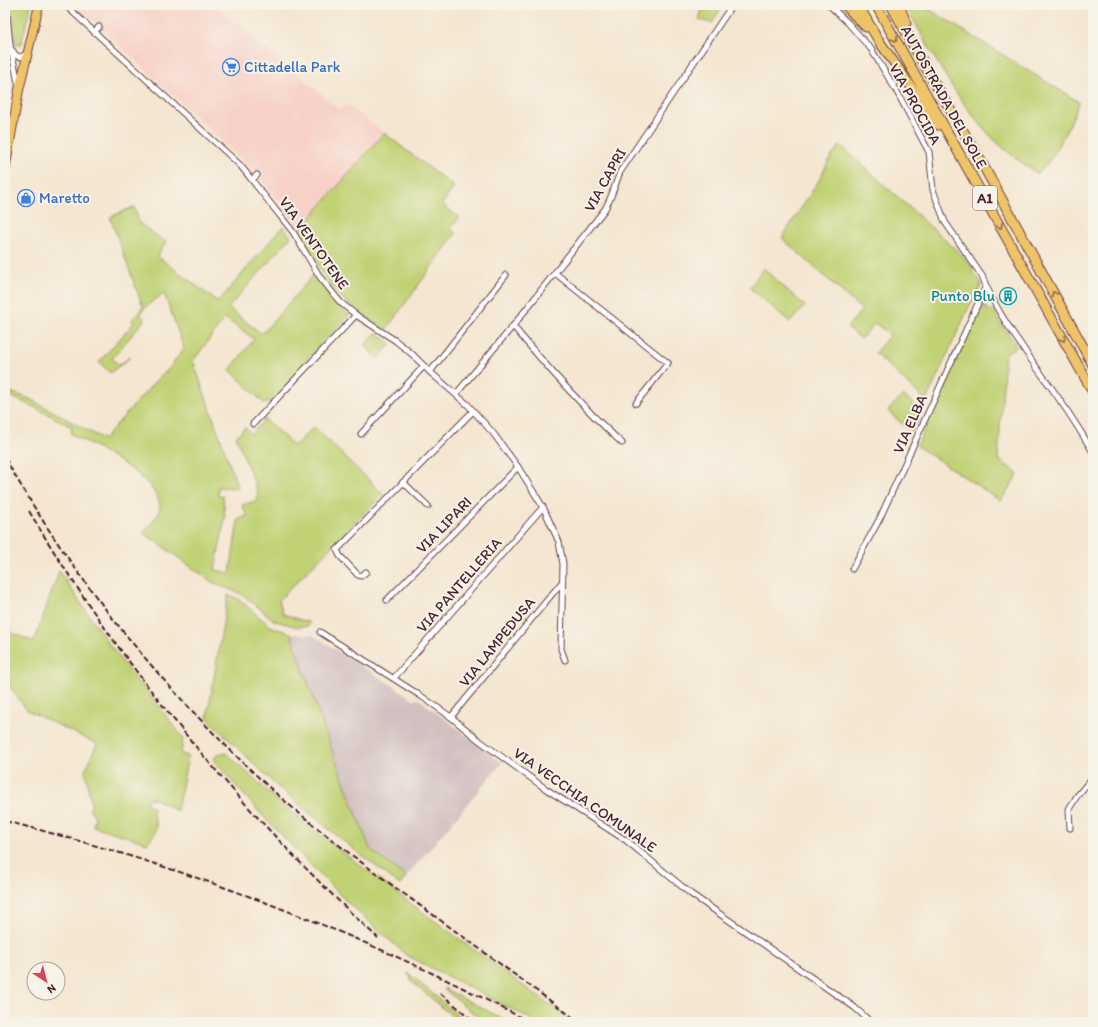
<svg xmlns="http://www.w3.org/2000/svg" width="1098" height="1027" font-family="Itim,sans-serif">
<style>
.built{fill:#f7d1c7}
.industrial{fill:#d2bfc0}
.green{fill:#c1d274;stroke:#867850}
.lines{fill:none;stroke-linecap:round;stroke-linejoin:round}
.minor-casing{stroke:#643d44;stroke-width:7}
.primary-casing{stroke:#643d44;stroke-width:10}
.motorway-casing{stroke:#643d44;stroke-width:11}
.minor{stroke:#fff;stroke-width:5}
.primary{stroke:#efc469;stroke-width:8}
.motorway{stroke:#efc469;stroke-width:9}
.rail{stroke:#4a1f2b;stroke-width:2;stroke-dasharray:6 3;stroke-linecap:butt}
.oneway{stroke:#946947}
.labels{text-anchor:middle;stroke-width:4;stroke-linejoin:round;paint-order:stroke}
.shield{fill:#f7f3e8;stroke:#7e5f64;stroke-width:1}
.shield-label{font-size:14px;font-weight:bold;fill:#4a1f2b}
.shop-label{font-size:15px;fill:#366cbe;stroke:#f7f3e8;text-anchor:start}
.street-label{font-size:15px;fill:#4a1f2b;stroke:#f7f3e8}
.culture-label{font-size:15px;fill:#0d838f;stroke:#f7f3e8;text-anchor:end}
</style>
<rect width="100%" height="100%" fill="#f7f3e8"/>
<filter id="ink" filterUnits="userSpaceOnUse"><feTurbulence type="fractalNoise" baseFrequency=".025" numOctaves="2"/><feDisplacementMap in="SourceGraphic" scale="8" xChannelSelector="R" yChannelSelector="G"/><feConvolveMatrix kernelMatrix="1 2 1 2 8 2 1 2 1" color-interpolation-filters="sRGB"/></filter>
<filter id="wash" filterUnits="userSpaceOnUse"><feTurbulence type="fractalNoise" baseFrequency=".012" numOctaves="4" result="noise"/><feDisplacementMap in="SourceGraphic" scale="16" xChannelSelector="R" yChannelSelector="G"/><feGaussianBlur stdDeviation="0.9" result="paint"/><feColorMatrix in="noise" values="0 0 0 0 0 0 0 0 0 0 0 0 0 0 0 0 0 1.4 0 .05"/><feComposite in="paint" operator="in"/></filter>
<g filter="url(#wash)">
<rect width="100%" height="100%" fill="#f4e6d0"/>
<!-- built -->
<polygon class="built" points="76,5 214,5 340,110 347,104 384,133 299,231 288,213 262,180 236,154"/>
<!-- industrial -->
<polygon class="industrial" points="292,634 312,635 316,637 415,700 419,699 502,763 406,877 370,849 333,753 292,638"/>
<!-- green -->
<g class="green">
<polygon points="11,5 31,5 21,44 15,44"/>
<polygon points="703,5 723,5 712,23 699,20"/>
<path d="M833 5H842L864 32 879 52 878 53C865 35 850 20 833 5Z"/>
<path d="M905 5H922L1079 102 1070 124 1051 159 1038 174C1019 161 1001 148 986 131 952 94 930 48 905 5Z"/>
<path d="M384 133 454 187 442 204 459 218 450 229 456 233 386 330C372 321 358 312 345 301 325 282 312 255 299 231Z"/>
<polygon points="840,145 962,255 974,269 972,272 980,280 981,286 969,307 926,401 875,353 890,335 875,323 861,339 847,327 862,310 782,238 821,177 829,160"/>
<path d="M134 207 140 224 166 242 157 256 218 302 283 226 291 237 228 308 262 334 314 274 333 298 349 315 300 367 299 371 280 393 265 404 230 370 254 339 225 318 193 361 238 488 218 487V496H223L225 518 215 570 230 573 238 520 247 516 242 505 258 500 257 489 236 437 245 427 251 434 265 419 294 446 314 427 383 494 279 600 283 614 310 623 309 626 298 627 275 621 243 595 212 582 144 533C149 526 160 515 160 507 159 478 94 446 71 434L72 427 32 406 5 394V390L30 399 105 440 109 433 160 376 168 370 184 348 164 293 144 308 140 315 145 319 112 359 119 365 132 356 110 373 99 362 134 323 132 320 143 307 110 217Z"/>
<polygon points="763,268 805,306 790,322 750,288"/>
<polygon points="981,305 991,311 994,310 999,321 1017,346 1005,354 998,459 1018,474 1001,501 917,446"/>
<polygon points="376,333 391,343 378,359 365,345"/>
<polygon points="903,395 922,411 912,433 888,411"/>
<path d="M59 571 106 640 139 684 141 683 183 738 181 754 188 756 177 811 155 799 149 798 146 802 153 808C152 814 153 815 155 820 159 829 153 837 147 843L93 826 95 817 90 810 91 803 85 770 97 744 27 710 5 680V630L34 642Z"/>
<polygon points="228,595 237,598 270,626 292,634 292,638 333,753 370,849 406,877 400,885 337,836 276,785 207,718"/>
<path d="M225 753 227 754 277 800 337 848 413 905 573 1022H537L406 955 342 897 262 815 214 761C215 755 219 753 225 753Z"/>
<polygon points="408,973 466,1022 459,1022 412,982"/>
<polygon points="444,988 508,1022 484,1022 444,989"/>
</g>
</g>
<g filter="url(#ink)">
<g class="lines">
<!-- minor casing -->
<g class="minor-casing">
<g id="minor">
<polyline points="6,5 10,45 19,87"/>
<polyline points="65,5 240,165 293,232 320,277 340,302 356,315 396,341 412,354 430,372 468,405 493,433 518,467 543,507 559,542 563,564 561,649 565,660"/>
<path d="M829 5 848 23 871 49 896 90 929 152 933 190 945 222 982 276C995 310 1017 339 1037 368 1057 395 1076 423 1093 452"/>
<polyline points="94,32 99,27"/>
<path d="M13 51C17 59 22 58 28 52"/>
<polyline points="252,180 257,175"/>
<polyline points="555,273 668,363 636,403"/>
<path d="M513 326C547 367 582 407 622 443"/>
<polyline points="430,372 506,275"/>
<polyline points="456,394 513,326 605,209 610,199 620,172 727,13 731,5"/>
<polyline points="253,424 356,315"/>
<polyline points="361,434 424,366"/>
<polyline points="403,482 428,506"/>
<polyline points="852,569 879,520 986,286"/>
<polyline points="366,572 361,576 358,575 340,556 337,550 473,411"/>
<polyline points="387,600 518,467"/>
<polyline points="320,632 421,696 451,717 480,741 546,789 627,841 691,894 854,1007 871,1022"/>
<polyline points="394,678 543,507"/>
<polyline points="451,717 562,582"/>
<polyline points="1070,828 1069,809 1077,796 1093,777"/>
</g>
</g>
<!-- primary casing -->
<g class="primary-casing">
<polyline id="primary" points="5,170 19,90 39,5"/>
</g>
<!-- motorway casing -->
<g class="motorway-casing">
<g id="motorway">
<polyline points="845,5 866,27"/>
<polyline points="858,5 879,41 938,125"/>
<polyline points="876,5 1093,392"/>
<polyline points="891,5 931,77 979,158 1093,365"/>
<polyline points="899,5 906,23"/>
</g>
</g>
<!-- minor -->
<use href="#minor" class="minor"/>
<!-- primary -->
<use href="#primary" class="primary"/>
<!-- motorway -->
<use href="#motorway" class="motorway"/>
<!-- rail -->
<g class="rail">
<path d="M5 458C75 582 166 692 270 788 317 830 367 867 418 904 472 943 526 983 579 1022"/>
<path d="M29 511C123 669 243 814 378 938"/>
<path d="M5 821C187 867 363 933 529 1022"/>
<polyline points="440,993 475,1022"/>
</g>
</g>
<!-- one-way arrows -->
<defs><path id="oneway-chevron" d="M-2-3.5L2.5 0L-2 3.5" fill="none" stroke-width="1.6" stroke-linecap="round" stroke-linejoin="round"/></defs>
<g class="oneway">
<use href="#oneway-chevron" transform="translate(895 39) rotate(61)"/>
<use href="#oneway-chevron" transform="translate(1000 226) rotate(61)"/>
<use href="#oneway-chevron" transform="translate(1054 294) rotate(-119)"/>
<use href="#oneway-chevron" transform="translate(1063 339) rotate(61)"/>
</g>
</g>
<!-- icons -->
<defs>
<g id="supermarket-ring" transform="scale(0.9)"><circle r="9.5" fill="#f7f3e8" stroke="#3f7fe0" stroke-width="1.5"/><path d="M-6-5.5h2.5l.6 2H6L4.5 2H-2.5L-4.4-4H-6ZM-1.5 3.2a1.3 1.3 0 1 0 .1 0ZM3 3.2a1.3 1.3 0 1 0 .1 0Z" fill="#3f7fe0"/></g>
<g id="shop-ring" transform="scale(0.9)"><circle r="9.5" fill="#f7f3e8" stroke="#3f7fe0" stroke-width="1.5"/><path d="M-5-2.5h2.3a2.7 3.5 0 0 1 5.4 0H5L5.5 6h-11ZM-1.5-2.5h3a1.5 2.3 0 0 0-3 0Z" fill="#3f7fe0"/></g>
<g id="building-ring" transform="scale(0.9)"><circle r="9.5" fill="#f7f3e8" stroke="#0f9aa8" stroke-width="1.5"/><path d="M-4-6H4V6H1V3H-1V6H-4ZM-2.5-4.3h1.7v1.8h-1.7ZM.8-4.3h1.7v1.8H.8ZM-2.5-1h1.7V.8h-1.7ZM.8-1h1.7V.8H.8Z" fill="#0f9aa8"/></g>
</defs>
<g fill-rule="evenodd">
<use href="#supermarket-ring" x="231" y="67"/>
<use href="#shop-ring" x="26" y="198"/>
<use href="#building-ring" x="1008" y="296"/>
</g>
<g class="labels">
<!-- shield labels -->
<rect class="shield" x="973" y="186" width="24" height="24" rx="3"/>
<g class="shield-label">
<text x="985" y="203">A1</text>
</g>
<!-- shop labels -->
<g class="shop-label">
<text x="244" y="72">Cittadella Park</text>
<text x="39" y="203">Maretto</text>
</g>
<!-- street labels -->
<g class="street-label">
<text transform="translate(944 97) rotate(61)" y="5">AUTOSTRADA DEL SOLE</text>
<text transform="translate(915 104) rotate(61)" y="5">VIA PROCIDA</text>
<text transform="translate(605 180) rotate(-61)" y="5">VIA CAPRI</text>
<text transform="translate(314 243) rotate(55)" y="5">VIA VENTOTENE</text>
<text transform="translate(910 424) rotate(-66)" y="5">VIA ELBA</text>
<text transform="translate(444 525) rotate(-46)" y="5">VIA LIPARI</text>
<text transform="translate(459 585) rotate(-49)" y="5">VIA PANTELLERIA</text>
<text transform="translate(497 642) rotate(-51)" y="5">VIA LAMPEDUSA</text>
<text transform="translate(585 800) rotate(35)" y="5">VIA VECCHIA COMUNALE</text>
</g>
<!-- culture labels -->
<g class="culture-label">
<text x="995" y="301">Punto Blu</text>
</g>
</g>
<!-- margin -->
<rect width="1098" height="1027" fill="none" stroke="#f7f3e8" stroke-width="20"/>
<!-- north arrow -->
<g transform="translate(46 981) rotate(144)"><circle r="19" fill="#f7f3e8" stroke="#b29e9c"/>
<path d="M0-3L7 15L0 10L-7 15Z" fill="#d1495b"/>
<text y="-6" font-size="11" font-weight="bold" text-anchor="middle" fill="#4a1f2b">N</text>
</g>
</svg>
